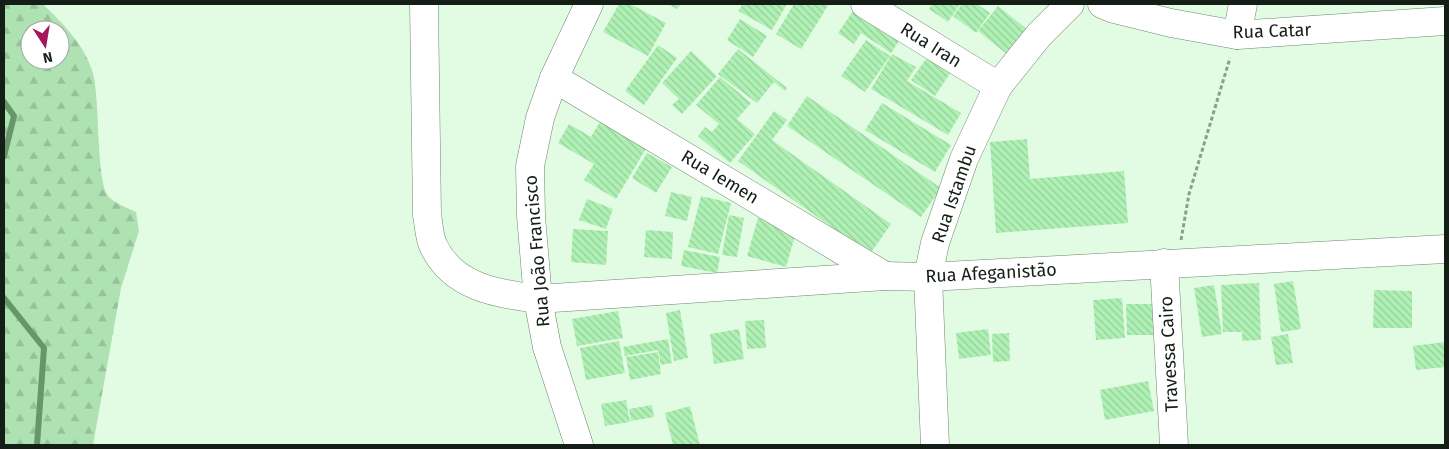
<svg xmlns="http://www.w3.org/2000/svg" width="1449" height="449" font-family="'Fira Sans',sans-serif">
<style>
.forest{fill:url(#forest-firs);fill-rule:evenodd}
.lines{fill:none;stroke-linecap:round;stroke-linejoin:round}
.stream{stroke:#67966b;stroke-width:6}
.building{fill:url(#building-back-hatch)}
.minor-casing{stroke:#6f8670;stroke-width:29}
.path{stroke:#8b9e8c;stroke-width:3;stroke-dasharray:4 2.5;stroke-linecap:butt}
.minor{stroke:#fff;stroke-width:28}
.labels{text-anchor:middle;stroke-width:4;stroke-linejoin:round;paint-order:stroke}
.street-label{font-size:18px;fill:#151e16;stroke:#fff}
</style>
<defs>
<pattern id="forest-firs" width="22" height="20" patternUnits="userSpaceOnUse" patternTransform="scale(1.25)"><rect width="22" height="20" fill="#afe2b3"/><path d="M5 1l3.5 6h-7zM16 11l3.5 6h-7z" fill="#96c199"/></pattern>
<pattern id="building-back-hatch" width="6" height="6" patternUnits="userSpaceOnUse" patternTransform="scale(1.25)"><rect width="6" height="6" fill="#aff1b5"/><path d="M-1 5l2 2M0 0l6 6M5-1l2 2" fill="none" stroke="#96ce9b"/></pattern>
</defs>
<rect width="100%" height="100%" fill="#e2fce3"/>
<!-- forest -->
<path class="forest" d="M4 4H43C63 24 83 43 92 70 101 96 95 183 109 197 116 204 128 208 136 212L139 231 121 288 93 445H4ZM30 30H60V60H30Z"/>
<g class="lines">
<!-- stream -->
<g class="stream">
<polyline points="4,102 14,116 4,156"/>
<polyline points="4,298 44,348 37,445"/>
</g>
</g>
<!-- building -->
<g class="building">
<polygon points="619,4 630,4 666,23 648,56 603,32"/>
<polygon points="668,4 681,4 677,9"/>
<polygon points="743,4 787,4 772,30 738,11"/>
<polygon points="794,4 829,4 801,49 776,34"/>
<polygon points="932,4 960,4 948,22 929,9"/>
<polygon points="962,4 977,4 990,13 976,33 953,16"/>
<polygon points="998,6 1028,30 1008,55 978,31"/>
<polygon points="855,8 901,38 891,53 861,33 854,44 838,33"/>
<polygon points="740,19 767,36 753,57 727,40"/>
<polygon points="866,40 890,56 865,92 841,76"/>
<polygon points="658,45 677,58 644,105 625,91"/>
<polygon points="738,49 787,88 785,91 774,82 757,103 718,74"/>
<polygon points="691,51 717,76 682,114 672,105 679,99 662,83"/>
<polygon points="892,54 916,67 907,81 961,113 948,135 871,89"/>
<polygon points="928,56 951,72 935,96 911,80"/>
<polygon points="720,77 751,103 737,119 755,134 730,163 698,136 705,127 712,132 719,124 696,105"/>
<polygon points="807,96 941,188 921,217 787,126"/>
<polygon points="882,103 951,145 935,172 865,130"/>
<polygon points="774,111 787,120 772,140 891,224 870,254 738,161"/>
<polygon points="601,120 647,147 616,199 584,180 594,164 558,143 569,124 591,137"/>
<polygon points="1027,139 1030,179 1124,171 1128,223 996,233 990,142"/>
<polygon points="647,153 672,167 656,193 632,178"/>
<polygon points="671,192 692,197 687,221 665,216"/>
<polygon points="701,196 731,203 718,254 688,247"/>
<polygon points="587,199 613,209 606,229 579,220"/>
<polygon points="729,215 744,218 737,257 722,255"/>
<polygon points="758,218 797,229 786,267 747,256"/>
<polygon points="573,229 608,231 606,265 571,262"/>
<polygon points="646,230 673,232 672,259 644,257"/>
<polygon points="684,250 720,257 717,273 681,266"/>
<polygon points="1293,281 1301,329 1281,332 1274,284"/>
<polygon points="1259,283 1261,340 1242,341 1242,332 1223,332 1221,285"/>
<polygon points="1214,285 1222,334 1202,337 1194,288"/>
<polygon points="1374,290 1412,291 1412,328 1373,328"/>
<polygon points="1122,298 1125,338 1096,340 1093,300"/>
<polygon points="1126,304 1156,304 1157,335 1127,335"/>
<polygon points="680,310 688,358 674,361 666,313"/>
<polygon points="618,311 623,338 577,346 572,319"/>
<polygon points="764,320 766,348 747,349 745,321"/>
<polygon points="739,329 744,359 714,364 710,334"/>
<polygon points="988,329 991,355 959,359 956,333"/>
<polygon points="1009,333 1010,361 993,362 992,334"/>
<polygon points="1288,334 1293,363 1276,365 1271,337"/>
<polygon points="668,339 672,363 661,365 658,350 625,356 623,347"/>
<polygon points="619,341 625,373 586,380 580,348"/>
<polygon points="1445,342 1445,367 1416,370 1413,346"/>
<polygon points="658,352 661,374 630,380 626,357"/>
<polygon points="1148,381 1154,411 1105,420 1100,390"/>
<polygon points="626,400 630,422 605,426 601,404"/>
<polygon points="652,405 654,417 631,421 629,409"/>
<polygon points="690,406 700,445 673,445 665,413"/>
</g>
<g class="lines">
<!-- minor casing -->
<g class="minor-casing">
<g id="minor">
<path d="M424 4 427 215C429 225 429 236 433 245 452 287 497 294 538 299L885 276 928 277 1445 249"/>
<polyline points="865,4 998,86"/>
<polyline points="1102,4 1114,9 1171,23 1237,35 1445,21"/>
<polyline points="1237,35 1243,4"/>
<polyline points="554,78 885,276"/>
<polyline points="1164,263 1174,445"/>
<polyline points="579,445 547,347 538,299 531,216 530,166 540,118 554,78 589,4"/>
<polyline points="935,445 928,277 935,243 964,159 998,86 1039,35 1070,4"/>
</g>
</g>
<!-- path -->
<polyline class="path" points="1181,240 1189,194 1230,58"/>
<!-- minor -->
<use href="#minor" class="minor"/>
</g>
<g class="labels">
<!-- street labels -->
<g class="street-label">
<text transform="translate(1272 31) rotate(-2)" y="6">Rua Catar</text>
<text transform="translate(931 45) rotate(32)" y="6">Rua Iran</text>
<text transform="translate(720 177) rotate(31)" y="6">Rua Iemen</text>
<text transform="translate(954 194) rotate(-71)" y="6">Rua Istambu</text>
<text transform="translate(537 251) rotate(-95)" y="6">Rua João Francisco</text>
<text transform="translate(991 273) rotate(-3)" y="6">Rua Afeganistão</text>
<text transform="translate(1169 354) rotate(-93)" y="6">Travessa Cairo</text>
</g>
</g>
<!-- border -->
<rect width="1449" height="449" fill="none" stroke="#151e16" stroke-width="10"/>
<!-- north arrow -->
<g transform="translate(45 45) rotate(168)"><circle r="24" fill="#ffffff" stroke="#a1a5a2"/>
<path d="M0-4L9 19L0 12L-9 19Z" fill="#a41559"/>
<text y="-8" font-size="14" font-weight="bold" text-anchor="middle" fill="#151e16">N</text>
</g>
</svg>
